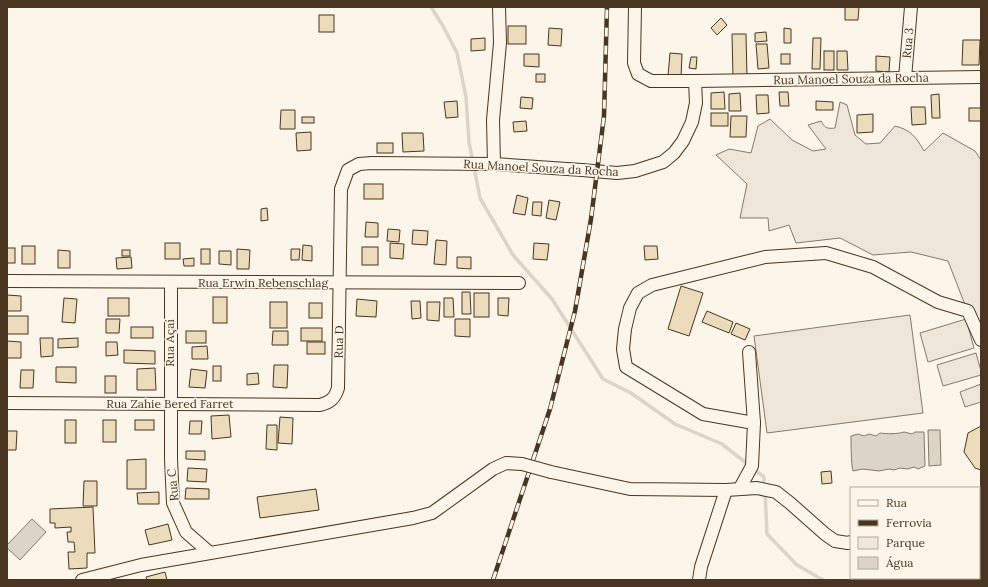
<svg xmlns="http://www.w3.org/2000/svg" width="988" height="587" font-family="Lora,serif">
<style>
.green{fill:#ede6d9;stroke:#887966}
.water{fill:#dcd4c6;stroke:#887966}
.lines{fill:none;stroke-linecap:round;stroke-linejoin:round}
.stream{stroke:#dcd4c6;stroke-width:3.5}
.building{fill:#ecdcbc;stroke:#4a3520}
.minor-casing{stroke:#4a3520;stroke-width:14}
.minor{stroke:#fbf6e9;stroke-width:12}
.rail-casing{stroke:#4a3520;stroke-width:4.5}
.rail{stroke:#fbf6e9;stroke-width:3;stroke-dasharray:9;stroke-linecap:butt}
.minor-bridge-casing{stroke:#4a3520;stroke-width:14;stroke-linecap:butt}
.minor-bridge{stroke:#fbf6e9;stroke-width:12}
.labels{text-anchor:middle;stroke-width:3;stroke-linejoin:round;paint-order:stroke}
.street-label{font-size:12px;fill:#4a3520;stroke:#fbf6e9}
</style>
<rect width="100%" height="100%" fill="#fbf6e9"/>
<!-- green -->
<g class="green">
<path d="M840 102 847 105 855 135 866 144 880 143 895 126C911 130 916 137 924 151L943 133 975 151 981 160V346L948 261 911 252 873 255 840 238 796 243 789 225 769 231 768 218H740L747 184 716 155 729 149 751 153 758 126 770 119 792 140 813 151 826 149 808 125 821 121C825 128 827 129 835 128Z"/>
<polygon points="910,315 923,413 767,433 754,336"/>
<polygon points="966,319 974,348 928,362 920,333"/>
<polygon points="976,353 981,371 981,375 943,386 937,365"/>
<polygon points="981,384 981,402 965,407 960,392"/>
</g>
<!-- water -->
<g class="water">
<polygon points="928,430 940,430 941,465 929,466"/>
<path d="M904 432 912 434 915 432H924L925 466 918 469 914 467 908 469 900 468 894 470 889 469 879 471 863 469 853 471C851 465 851 442 851 436L858 434 864 436 869 434 876 436 880 433C886 434 898 434 904 432Z"/>
<polygon points="32,519 46,532 20,560 7,548 7,545"/>
</g>
<g class="lines">
<!-- stream -->
<g class="stream">
<polyline points="431,7 443,26 457,53 466,97 469,142 480,198 513,255 552,299 603,379 631,393 675,424 722,444 764,477 764,486"/>
<polyline points="765,493 767,534 797,565 823,580"/>
</g>
</g>
<!-- building -->
<g class="building">
<polygon points="845,7 859,7 858,20 845,20"/>
<rect x="319" y="15" width="15" height="17"/>
<polygon points="721,18 727,25 717,35 711,28"/>
<rect x="508" y="26" width="18" height="18"/>
<polygon points="549,28 562,29 561,46 548,45"/>
<polygon points="784,28 791,29 791,43 784,43"/>
<polygon points="766,32 767,41 755,42 755,33"/>
<polygon points="732,34 746,34 747,77 733,78"/>
<polygon points="485,38 485,50 471,51 471,39"/>
<polygon points="813,38 821,38 820,69 812,69"/>
<polygon points="963,40 980,40 979,65 962,65"/>
<polygon points="756,44 767,44 769,68 758,69"/>
<rect x="824" y="51" width="10" height="19"/>
<polygon points="837,51 847,51 848,70 837,70"/>
<polygon points="670,53 682,54 681,78 668,76"/>
<polygon points="524,54 539,54 539,67 524,66"/>
<rect x="781" y="54" width="9" height="10"/>
<polygon points="876,56 890,57 889,72 876,71"/>
<polygon points="691,57 697,57 696,69 689,68"/>
<rect x="536" y="74" width="9" height="8"/>
<polygon points="724,92 725,109 711,109 711,93"/>
<polygon points="779,92 788,92 789,106 780,106"/>
<polygon points="740,93 741,111 729,111 729,94"/>
<polygon points="939,94 940,118 932,118 931,95"/>
<polygon points="756,95 768,95 769,113 757,114"/>
<polygon points="521,97 533,98 532,109 520,108"/>
<polygon points="457,101 458,117 446,118 444,102"/>
<polygon points="816,101 833,102 833,110 816,110"/>
<polygon points="911,107 925,107 926,124 912,125"/>
<rect x="969" y="108" width="12" height="13"/>
<polygon points="281,110 295,110 295,129 280,129"/>
<rect x="711" y="113" width="17" height="13"/>
<polygon points="873,114 873,132 857,133 857,115"/>
<polygon points="731,116 747,116 746,137 730,137"/>
<rect x="302" y="117" width="12" height="6"/>
<polygon points="526,121 527,131 514,132 513,122"/>
<polygon points="311,132 311,150 297,151 296,133"/>
<polygon points="402,133 423,133 424,151 403,152"/>
<rect x="377" y="143" width="16" height="10"/>
<rect x="364" y="184" width="19" height="15"/>
<polygon points="517,195 528,198 525,215 513,213"/>
<polygon points="549,200 560,202 556,220 546,218"/>
<polygon points="533,202 542,202 541,216 532,215"/>
<polygon points="267,208 268,220 261,221 261,209"/>
<polygon points="366,222 378,223 378,237 365,237"/>
<polygon points="388,229 400,230 399,242 387,241"/>
<polygon points="413,230 428,231 427,245 412,244"/>
<polygon points="436,240 447,241 446,265 434,264"/>
<rect x="165" y="243" width="15" height="16"/>
<polygon points="390,243 404,244 403,259 390,258"/>
<polygon points="534,243 549,244 547,260 533,259"/>
<polygon points="303,245 312,246 312,261 302,260"/>
<rect x="22" y="246" width="13" height="18"/>
<polygon points="644,246 657,246 658,259 645,260"/>
<rect x="362" y="247" width="16" height="18"/>
<rect x="7" y="248" width="8" height="15"/>
<rect x="201" y="249" width="9" height="15"/>
<polygon points="237,249 250,250 249,269 237,269"/>
<polygon points="291,249 300,249 299,260 291,260"/>
<polygon points="58,250 70,251 70,268 58,268"/>
<rect x="122" y="250" width="8" height="6"/>
<polygon points="219,251 231,251 231,265 219,264"/>
<polygon points="131,257 132,268 117,269 116,258"/>
<polygon points="457,257 471,257 471,269 457,268"/>
<polygon points="194,258 194,266 184,266 183,259"/>
<polygon points="681,286 703,293 689,336 668,329"/>
<polygon points="462,292 470,292 471,314 462,314"/>
<rect x="474" y="293" width="15" height="24"/>
<polygon points="7,295 21,296 21,311 7,311"/>
<rect x="213" y="297" width="14" height="26"/>
<polygon points="64,298 77,299 75,323 62,322"/>
<rect x="108" y="298" width="21" height="18"/>
<polygon points="444,298 453,298 454,317 444,317"/>
<polygon points="498,298 509,298 508,316 498,315"/>
<polygon points="357,299 377,301 376,317 356,316"/>
<polygon points="411,301 420,301 421,318 412,319"/>
<rect x="270" y="302" width="17" height="26"/>
<polygon points="427,302 440,302 439,321 427,320"/>
<rect x="309" y="303" width="13" height="15"/>
<polygon points="707,311 733,322 729,333 702,322"/>
<rect x="7" y="316" width="21" height="18"/>
<polygon points="106,319 120,319 119,333 106,333"/>
<polygon points="455,319 470,319 470,337 455,336"/>
<polygon points="736,323 750,329 745,340 731,334"/>
<rect x="131" y="327" width="22" height="11"/>
<rect x="301" y="328" width="21" height="13"/>
<rect x="186" y="331" width="20" height="12"/>
<polygon points="273,331 288,331 288,345 272,345"/>
<polygon points="40,338 53,338 53,356 41,357"/>
<polygon points="78,338 78,347 58,348 58,339"/>
<polygon points="7,341 21,342 21,358 7,358"/>
<polygon points="106,342 117,342 118,355 106,356"/>
<rect x="307" y="342" width="18" height="12"/>
<polygon points="207,346 208,359 192,359 192,347"/>
<polygon points="124,350 155,351 155,364 124,363"/>
<polygon points="274,365 288,365 287,388 273,387"/>
<rect x="213" y="366" width="8" height="15"/>
<polygon points="56,367 76,367 76,383 56,382"/>
<polygon points="155,368 156,390 137,390 137,369"/>
<polygon points="191,369 207,371 205,388 189,387"/>
<polygon points="21,370 34,370 33,388 20,388"/>
<polygon points="258,373 259,384 247,385 247,374"/>
<rect x="105" y="376" width="11" height="17"/>
<polygon points="229,415 231,437 212,439 211,416"/>
<polygon points="280,417 293,418 292,444 278,443"/>
<rect x="65" y="420" width="11" height="23"/>
<rect x="103" y="420" width="13" height="22"/>
<rect x="135" y="420" width="19" height="10"/>
<polygon points="190,421 202,421 201,434 189,434"/>
<polygon points="267,425 277,425 277,450 266,449"/>
<polygon points="981,426 981,470 975,468 964,452 968,433"/>
<polygon points="7,431 17,431 16,450 7,450"/>
<polygon points="186,451 205,451 205,460 186,459"/>
<polygon points="146,459 146,489 127,489 127,460"/>
<polygon points="188,468 207,469 206,482 187,481"/>
<polygon points="831,471 832,483 822,484 821,472"/>
<polygon points="84,481 97,481 97,506 83,506"/>
<polygon points="186,488 209,489 209,499 185,499"/>
<polygon points="316,489 319,510 260,518 257,497"/>
<polygon points="159,492 159,504 138,504 137,493"/>
<polygon points="93,507 95,553 87,553 87,568 69,569 68,552 75,552 74,542 68,542 67,532 71,532 71,527 55,528 55,523 50,523 50,509"/>
<polygon points="168,524 172,540 149,545 145,530"/>
<polygon points="165,572 167,580 147,580 146,577"/>
</g>
<g class="lines">
<!-- minor casing -->
<g class="minor-casing">
<g id="minor">
<polyline points="635,7 634,63 638,74 651,81 695,81"/>
<polyline points="905,78 911,7"/>
<polyline points="494,164 493,120 500,43 499,7"/>
<polyline points="7,281 519,283"/>
<polyline points="171,282 171,459 173,503 186,532 210,553"/>
<polyline points="749,352 754,423"/>
<path d="M7 403 320 405C331 402 335 398 338 388L341 189 348 170 359 164 372 163 494 164 582 170 617 173 635 171 663 162 674 153 683 141 692 122 696 103 695 81 981 77"/>
<polyline points="551,472 630,489 726,490 757,488 776,492 790,503 825,534 835,541 848,543 851,542"/>
<polyline points="740,488 752,466 754,423 703,414 626,367 623,349 625,329 630,308 638,293 652,285 765,257 826,253 873,267 938,302 968,311 981,340"/>
<polyline points="979,509 981,509"/>
<polyline points="82,580 141,565 413,518 432,513 493,469 506,463 522,464"/>
<polyline points="699,580 701,567 726,490"/>
</g>
</g>
<!-- minor -->
<use href="#minor" class="minor"/>
<!-- rail casing -->
<g class="rail-casing">
<polyline id="rail" points="493,580 550,409 575,311 591,219 604,116 607,7"/>
</g>
<!-- rail -->
<use href="#rail" class="rail"/>
<!-- minor-bridge casing -->
<g class="minor-bridge-casing">
<polyline id="minor-bridge" points="522,464 551,472"/>
</g>
<!-- minor-bridge -->
<use href="#minor-bridge" class="minor-bridge"/>
</g>
<g class="labels">
<!-- street labels -->
<g class="street-label">
<text transform="translate(908 43) rotate(-85)" y="4">Rua 3</text>
<text transform="translate(851 79) rotate(-1)" y="4">Rua Manoel Souza da Rocha</text>
<text transform="translate(541 168) rotate(3)" y="4">Rua Manoel Souza da Rocha</text>
<text x="263" y="287">Rua Erwin Rebenschlag</text>
<text transform="translate(339 342) rotate(-89)" y="4">Rua D</text>
<text transform="translate(170 343) rotate(-90)" y="4">Rua Açaí</text>
<text x="170" y="408">Rua Zahie Bered Farret</text>
<text transform="translate(173 485) rotate(-95)" y="4">Rua C</text>
</g>
</g>
<!-- border -->
<rect width="988" height="587" fill="none" stroke="#4a3520" stroke-width="16"/>
<!-- legend -->
<rect x="850" y="487" width="130" height="92" fill="#fbf6e9" stroke="#b4a999"/>
<rect x="858" y="500" width="20" height="6" fill="#fbf6e9" stroke="#b4a999"/>
<text x="886" y="507" font-size="12" fill="#4a3520">Rua</text>
<rect x="858" y="520" width="20" height="6" fill="#4a3520" stroke="#b4a999"/>
<text x="886" y="527" font-size="12" fill="#4a3520">Ferrovia</text>
<rect x="858" y="537" width="20" height="12" fill="#ede6d9" stroke="#b4a999"/>
<text x="886" y="547" font-size="12" fill="#4a3520">Parque</text>
<rect x="858" y="557" width="20" height="12" fill="#dcd4c6" stroke="#b4a999"/>
<text x="886" y="567" font-size="12" fill="#4a3520">Água</text>
</svg>
